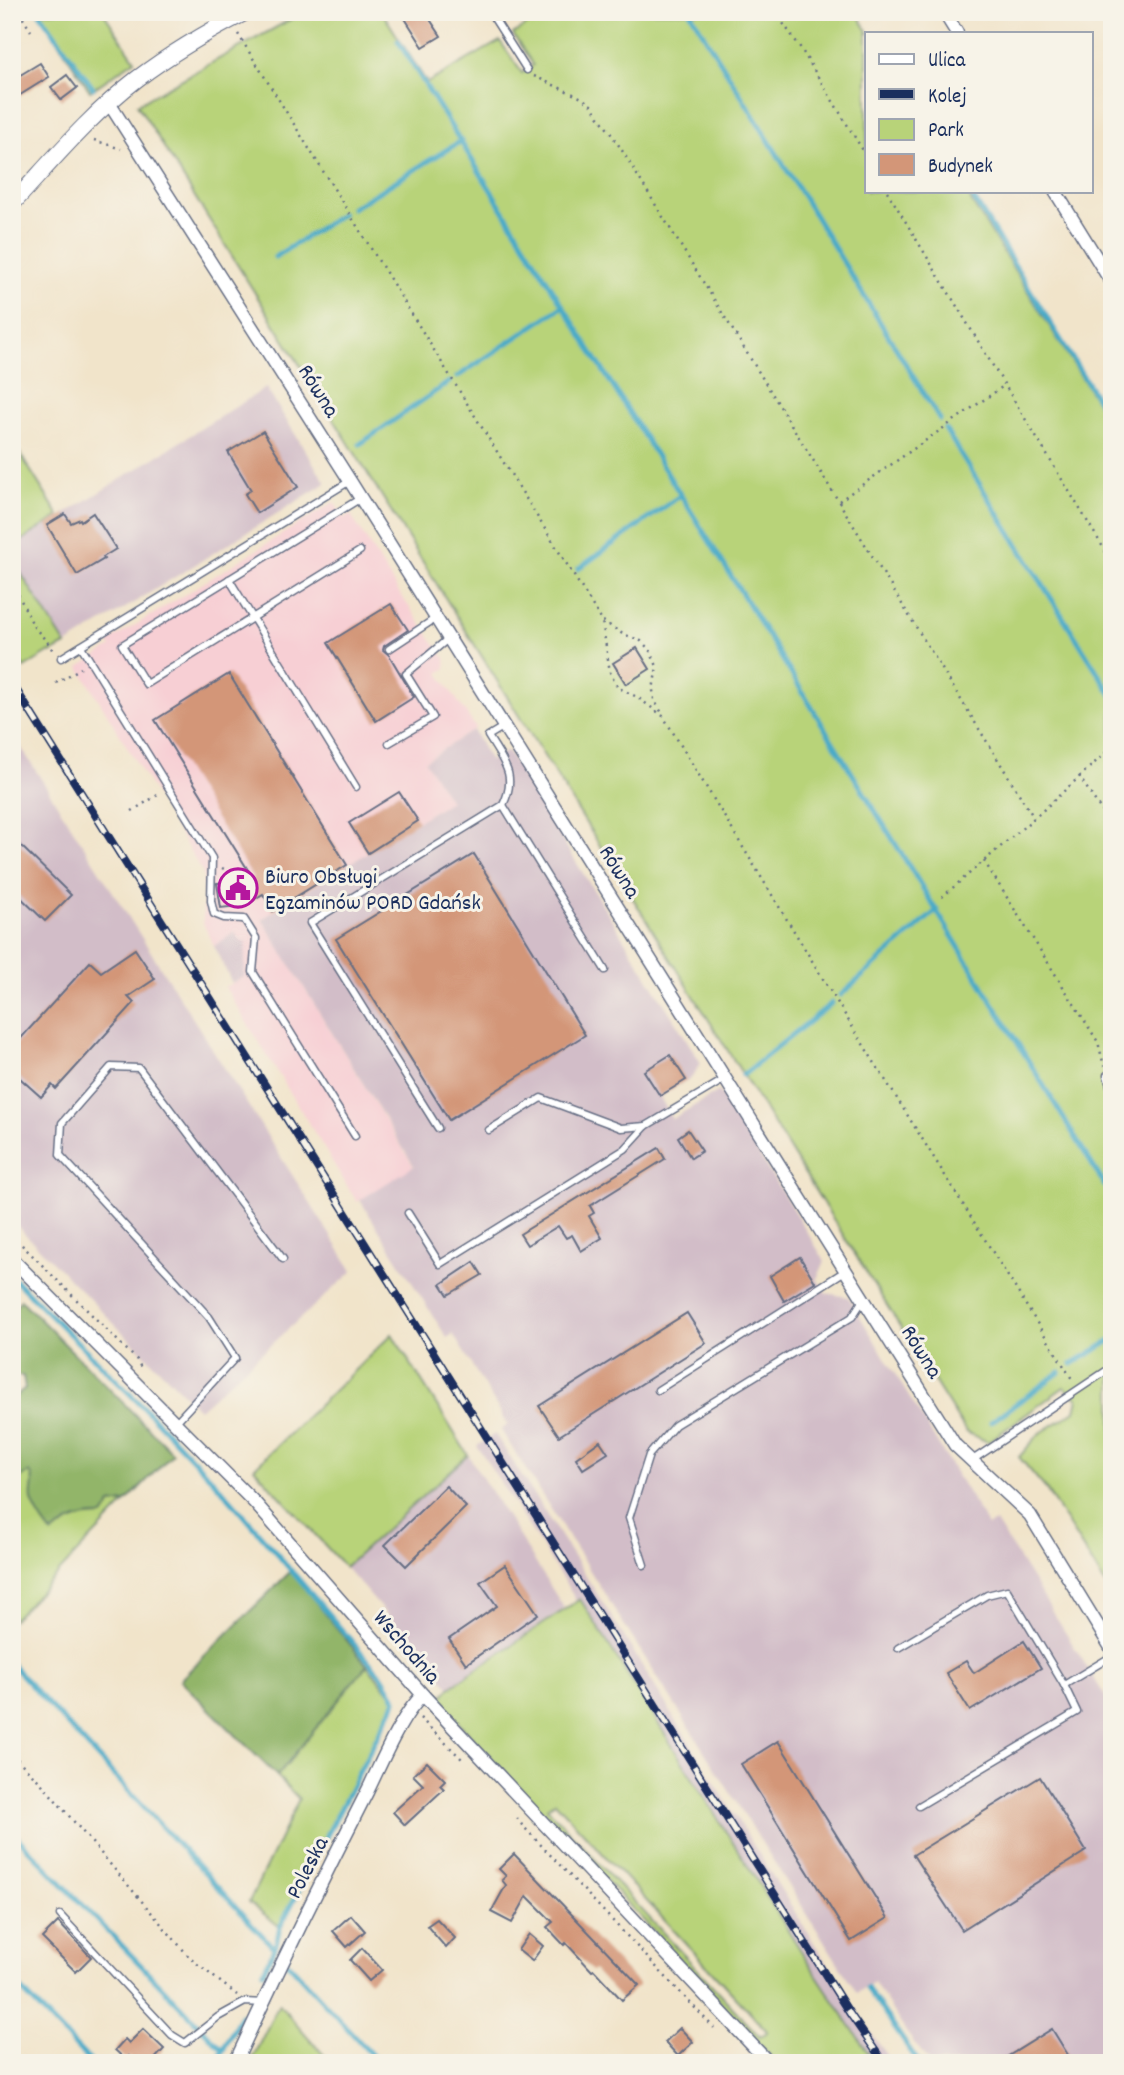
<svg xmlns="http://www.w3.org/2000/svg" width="1124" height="2075" font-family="Dekko,sans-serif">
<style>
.built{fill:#f7cfd4}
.industrial{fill:#d2bdc8}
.green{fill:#b8d379;stroke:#6a816c;stroke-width:2;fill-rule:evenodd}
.forest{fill:#92b569;stroke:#567264;stroke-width:2}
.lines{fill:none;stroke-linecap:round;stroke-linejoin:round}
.stream{stroke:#49aac8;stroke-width:5}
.building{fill:#d39678}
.service-casing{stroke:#666e84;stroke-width:9}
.minor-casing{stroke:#666e84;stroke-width:15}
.tertiary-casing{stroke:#666e84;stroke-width:18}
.path{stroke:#666e84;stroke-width:2.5;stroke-dasharray:2 5;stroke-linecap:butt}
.service{stroke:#fff;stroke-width:6}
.minor{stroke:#fff;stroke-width:12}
.tertiary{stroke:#fff;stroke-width:16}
.rail-casing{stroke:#1b2f5e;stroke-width:8}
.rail{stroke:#f7f3e8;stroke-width:5;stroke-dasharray:16;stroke-linecap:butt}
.labels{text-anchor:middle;stroke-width:6;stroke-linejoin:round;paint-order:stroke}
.street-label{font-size:23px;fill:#1b2f5e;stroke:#f7f3e8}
.poi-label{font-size:23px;fill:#1b2f5e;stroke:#f7f3e8;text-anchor:start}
</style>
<rect width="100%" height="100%" fill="#f7f3e8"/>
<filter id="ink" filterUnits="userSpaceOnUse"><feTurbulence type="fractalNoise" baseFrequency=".0143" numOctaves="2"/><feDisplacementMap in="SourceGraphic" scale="14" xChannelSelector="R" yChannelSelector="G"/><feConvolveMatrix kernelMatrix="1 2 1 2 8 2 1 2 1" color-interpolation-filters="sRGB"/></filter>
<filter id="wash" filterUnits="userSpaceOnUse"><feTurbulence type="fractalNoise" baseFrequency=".00686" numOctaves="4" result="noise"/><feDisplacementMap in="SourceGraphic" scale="28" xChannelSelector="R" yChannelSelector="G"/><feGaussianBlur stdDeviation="1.57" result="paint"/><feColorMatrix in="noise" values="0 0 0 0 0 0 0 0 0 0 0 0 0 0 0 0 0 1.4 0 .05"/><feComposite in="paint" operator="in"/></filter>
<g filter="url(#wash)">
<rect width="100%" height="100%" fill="#f1e4ca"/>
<!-- built -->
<polygon class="built" points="334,502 344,518 351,515 398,591 445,658 446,668 439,673 476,728 425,761 450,801 262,919 414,1167 357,1202 225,987 244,977 242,942 235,932 214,946 203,923 203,873 79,667 111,647 108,642"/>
<!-- industrial -->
<g class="industrial">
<polygon points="266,388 326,483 66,645 12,559 12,547"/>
<polygon points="473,730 490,761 507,751 701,1063 692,1077 660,1097 672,1119 719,1091 825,1261 817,1279 826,1293 848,1297 988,1526 996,1522 1112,1707 1112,2063 930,2063 906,2032 874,1982 857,1993 501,1430 508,1425 453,1334 447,1338 360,1200 414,1166 262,919 450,801 425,761"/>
<polygon points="12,733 353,1271 199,1409 12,1221"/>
<polygon points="235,932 242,942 246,940 244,977 232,983 214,946"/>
<polygon points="495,1434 608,1611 865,2025 893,2063 875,2063 866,2051 477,1446"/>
<polygon points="468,1455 564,1608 450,1687 345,1567"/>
</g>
<!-- green -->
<g class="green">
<polygon points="39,12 103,12 135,60 90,91"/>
<polygon points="304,12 382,12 427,83 500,41 522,73 533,65 513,34 547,12 856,12 869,33 867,33 867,191 965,191 1112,426 1112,1595 1046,1489 1019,1457 1039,1434 1075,1411 1078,1399 1064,1387 988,1442 966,1432 137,104"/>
<polygon points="12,441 59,516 12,547"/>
<polygon points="15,564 66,645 51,653 50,652 24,668 12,650 12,566"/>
<polygon points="392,1334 468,1455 345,1567 254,1468"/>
<polygon points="30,1471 34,1478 32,1499 65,1523 83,1517 103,1516 111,1504 126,1502 12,1621 12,1484"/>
<path d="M580 1599 810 1965 875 2063H777L438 1701 450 1687ZM555 1802 767 2031V2032L760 2037 547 1808Z"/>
<polygon points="367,1665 396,1700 280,1927 249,1902 299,1799 277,1776"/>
<polygon points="279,2004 331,2063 250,2063"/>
</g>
<!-- forest -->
<g class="forest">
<path d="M21 1300 173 1453 126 1502 111 1504 103 1516C82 1515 68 1521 52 1534 45 1525 35 1511 32 1500 30 1489 36 1482 30 1472L12 1484V1399L25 1388 23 1376H12V1309Z"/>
<polygon points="291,1571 367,1665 277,1776 180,1680"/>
</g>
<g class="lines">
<!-- stream -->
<g class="stream">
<polyline points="39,12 93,88"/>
<polyline points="690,12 940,420"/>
<polyline points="398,41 746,600 1112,1197"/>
<polyline points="969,191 1112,423"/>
<polyline points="352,208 461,141"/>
<polyline points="275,257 342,214"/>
<polyline points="457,377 563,306"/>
<polyline points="945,429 1112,695"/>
<polyline points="360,444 449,382"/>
<polyline points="578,569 681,495"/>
<polyline points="841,995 937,910"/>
<polyline points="743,1075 832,1003"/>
<polyline points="12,1277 143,1407 224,1492 383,1678 396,1700 280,1927 275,1948 263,1972"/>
<polyline points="1072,1364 1112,1340"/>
<polyline points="991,1422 1060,1372"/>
<polyline points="12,1665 274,1948"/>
<polyline points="12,1832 223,2050"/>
<polyline points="288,1963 379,2063"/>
<polyline points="12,1980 92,2063"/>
<polyline points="867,1988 919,2063"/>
<polyline points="216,2063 241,2015"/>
</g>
</g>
<g id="blocks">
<!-- building -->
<g class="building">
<polygon points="401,12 425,12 441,36 423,47"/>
<polygon points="40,63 49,77 12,100 12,80"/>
<polygon points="67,75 77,88 61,100 51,87"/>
<polygon points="263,431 298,487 257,513 245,494 251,490 228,452"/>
<polygon points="93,513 116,549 103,557 104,559 77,575 47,525 65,514 71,523 80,519 81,521"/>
<polygon points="391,604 408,630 384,646 383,650 389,655 414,697 376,721 328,643"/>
<polygon points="637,648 650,669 626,684 613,663"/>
<polygon points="229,674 347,865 273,911 263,894 245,905 221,908 217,883 253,878 155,720"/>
<polygon points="399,792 418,821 368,853 349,823"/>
<polygon points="12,837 71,895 45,921 12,889"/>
<polygon points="474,854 585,1035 449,1120 336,939"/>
<polygon points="135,949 155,979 128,997 134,1003 56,1089 52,1085 41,1097 12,1071 12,1048 90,962 101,972"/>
<polygon points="670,1055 686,1080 660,1096 644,1071"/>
<polygon points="688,1130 702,1151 691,1158 678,1137"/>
<polygon points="659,1148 665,1159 590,1206 594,1213 589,1216 602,1238 581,1251 572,1235 566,1238 558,1226 527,1245 520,1234"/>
<polygon points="800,1257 815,1282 784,1301 770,1276"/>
<polygon points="474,1262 482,1275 448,1295 441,1284"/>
<polygon points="687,1313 706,1343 559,1436 539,1406"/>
<polygon points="600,1441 608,1453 583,1469 576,1458"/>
<polygon points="446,1486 466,1507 406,1566 385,1545"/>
<polygon points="505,1565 538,1614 466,1664 449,1639 497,1606 480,1582"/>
<polygon points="1024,1641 1041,1668 970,1711 946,1673 966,1661 974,1673"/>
<polygon points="778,1741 888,1918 851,1941 741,1764"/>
<polygon points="427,1762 445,1780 440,1785 444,1789 405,1825 393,1812 423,1785 413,1775"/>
<polygon points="1040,1777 1086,1851 962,1930 913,1855"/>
<polygon points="514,1854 639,1985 622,2000 594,1970 592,1971 566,1943 564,1945 547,1927 553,1922 527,1896 512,1923 491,1912 506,1885 502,1880 506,1876 499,1869"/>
<polygon points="351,1915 365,1931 347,1947 333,1931"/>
<polygon points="437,1919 455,1938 446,1948 427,1926"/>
<polygon points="58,1922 91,1957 76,1972 42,1938"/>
<polygon points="529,1934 543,1946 532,1961 518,1950"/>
<polygon points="362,1948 382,1970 369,1981 350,1960"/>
<polygon points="680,2028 693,2042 678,2056 665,2042"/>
<polygon points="143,2029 164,2049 151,2063 136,2063 129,2056 126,2060 115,2050 125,2039 129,2043"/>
<polygon points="1052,2029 1073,2063 997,2063"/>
</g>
</g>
</g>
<g filter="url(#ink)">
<use href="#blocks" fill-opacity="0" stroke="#666e84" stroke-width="2"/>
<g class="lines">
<!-- service casing -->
<g class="service-casing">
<g id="service">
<polyline points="490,12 527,70"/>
<polyline points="360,551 146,684 122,645 361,498"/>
<polyline points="229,579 356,787"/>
<polyline points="81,646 212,858 211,901 214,914 224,918 244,919 256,938 253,972 355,1136"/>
<polyline points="389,649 436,618"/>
<polyline points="61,658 350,481"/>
<polyline points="389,743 433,717 406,674 449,638"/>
<polyline points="503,805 605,970"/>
<polyline points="1107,1075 1112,1093"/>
<path d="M438 1128 310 923 503 805C518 775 503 761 488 736L503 727"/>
<polyline points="489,1130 541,1098 621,1128 646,1126"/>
<polyline points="408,1213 440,1264 625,1149 646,1126 725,1079"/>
<polyline points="658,1390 845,1271"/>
<polyline points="175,1423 235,1358 209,1317 60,1155 62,1123 111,1067 139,1068 283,1259"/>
<polyline points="971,1461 1112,1367"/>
<polyline points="644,1565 629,1518 649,1455 675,1425 852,1317 863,1300"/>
<polyline points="898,1648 987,1595 1007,1590 1064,1685 1112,1656"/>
<polyline points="919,1806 1077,1712 1064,1685"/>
<polyline points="60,1915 172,2035 185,2043 218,2017 245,2002 263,2003"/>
</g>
</g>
<!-- minor casing -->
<g class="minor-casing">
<g id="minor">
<polyline points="944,12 957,33"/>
<polyline points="109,103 350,481 955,1445 1030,1515 1112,1649"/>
<polyline points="1055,191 1112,283"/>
<polyline points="12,1259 255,1503 423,1695 769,2063"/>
<path d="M235 2063C277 1972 321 1882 367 1792 381 1764 400 1716 423 1695"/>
</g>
</g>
<!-- tertiary casing -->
<g class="tertiary-casing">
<path id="tertiary" d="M12 204C52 161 90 115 137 79 170 54 209 31 246 12"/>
</g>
<!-- path -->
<g class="path">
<polyline points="19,12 31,31"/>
<polyline points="775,12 798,44 867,157"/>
<polyline points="261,17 270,12"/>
<polyline points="238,34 602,621 610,672 617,687 637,697 663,716 853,1028 1072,1379"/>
<polyline points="534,76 582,98 591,105 618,144 1034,818"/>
<polyline points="94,140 121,149"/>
<polyline points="887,191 1112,562"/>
<polyline points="839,501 1005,385"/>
<polyline points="12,582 34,627 49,644 53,651"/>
<polyline points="603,621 621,633 641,641 649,649 657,666 653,690 654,700 662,713"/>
<polyline points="56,683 81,668"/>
<polyline points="1079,776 1112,827"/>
<polyline points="132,811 161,793"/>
<polyline points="984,861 1098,1042 1104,1066"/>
<polyline points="222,868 226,870 233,881"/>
<polyline points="942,897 1040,813 1112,747"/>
<polyline points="12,1235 137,1360 141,1368"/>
<polyline points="420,1718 463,1760"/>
<polyline points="12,1754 41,1783 191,1959 237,1995"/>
<polyline points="517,1818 522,1825 714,2028"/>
</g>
<!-- service -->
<use href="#service" class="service"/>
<!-- minor -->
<use href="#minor" class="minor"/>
<!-- tertiary -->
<use href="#tertiary" class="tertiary"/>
<!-- rail casing -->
<g class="rail-casing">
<polyline id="rail" points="12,683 850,2014 884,2063"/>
</g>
<!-- rail -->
<use href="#rail" class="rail"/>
</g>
</g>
<!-- icons -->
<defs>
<g id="civic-ring" transform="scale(2.0125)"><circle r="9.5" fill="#f7f3e8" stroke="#b5179e" stroke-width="1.5"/><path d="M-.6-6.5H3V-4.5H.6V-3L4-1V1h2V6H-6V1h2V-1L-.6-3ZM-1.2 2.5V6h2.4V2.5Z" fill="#b5179e"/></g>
</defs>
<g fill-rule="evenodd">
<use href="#civic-ring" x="238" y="888"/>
</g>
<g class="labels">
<!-- street labels -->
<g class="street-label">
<text transform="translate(320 390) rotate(58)" y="8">Równa</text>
<text transform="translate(621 871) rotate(58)" y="8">Równa</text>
<text transform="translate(923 1351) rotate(58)" y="8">Równa</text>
<text transform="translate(408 1646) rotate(49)" y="8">Wschodnia</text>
<text transform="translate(306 1867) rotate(-63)" y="8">Poleska</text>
</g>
<!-- poi labels -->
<g class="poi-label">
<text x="265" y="883">Biuro Obsługi<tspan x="265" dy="26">Egzaminów PORD Gdańsk</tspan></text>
</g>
</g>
<!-- margin -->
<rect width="1124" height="2075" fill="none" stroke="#f7f3e8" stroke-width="42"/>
<!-- legend -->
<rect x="865" y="32" width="228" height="161" fill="#f7f3e8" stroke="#9fa5b1" stroke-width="2"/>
<rect x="879" y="54" width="35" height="10" fill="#ffffff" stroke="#9fa5b1" stroke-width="2"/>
<text x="928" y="66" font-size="21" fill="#1b2f5e">Ulica</text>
<rect x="879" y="89" width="35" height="10" fill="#1b2f5e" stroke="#9fa5b1" stroke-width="2"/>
<text x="928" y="102" font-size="21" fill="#1b2f5e">Kolej</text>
<rect x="879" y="119" width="35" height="21" fill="#b8d379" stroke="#9fa5b1" stroke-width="2"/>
<text x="928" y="136" font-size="21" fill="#1b2f5e">Park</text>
<rect x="879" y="154" width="35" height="21" fill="#d39678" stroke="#9fa5b1" stroke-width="2"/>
<text x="928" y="172" font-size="21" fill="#1b2f5e">Budynek</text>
</svg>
